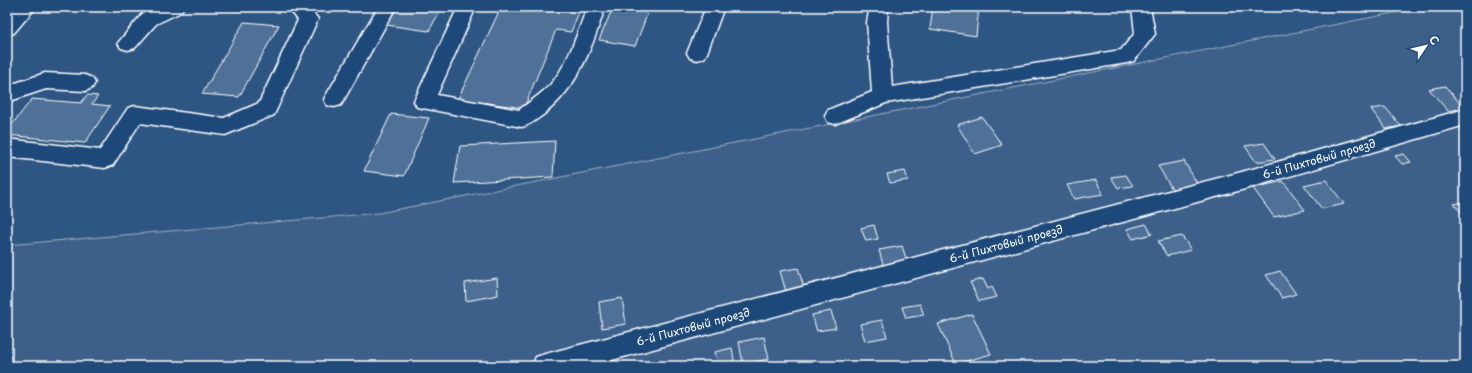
<svg xmlns="http://www.w3.org/2000/svg" width="1472" height="373" font-family="'Playpen Sans',sans-serif">
<style>
.built{fill:#2e5683}
.green{fill:#3c618b;stroke:#9eb0c5}
.building{fill:#507197;stroke:#fff}
.lines{fill:none;stroke-linecap:round;stroke-linejoin:round}
.minor-casing{stroke:#fff;stroke-width:3}
.minor{fill:#1f4a7a;fill-rule:evenodd}
.labels{text-anchor:middle;stroke-width:4;stroke-linejoin:round;paint-order:stroke}
.street-label{font-size:11px;fill:#fff;stroke:#1f4a7a}
</style>
<rect width="100%" height="100%" fill="#1f4a7a"/>
<filter id="ink" filterUnits="userSpaceOnUse"><feTurbulence type="fractalNoise" baseFrequency=".025" numOctaves="2"/><feDisplacementMap in="SourceGraphic" scale="8" xChannelSelector="R" yChannelSelector="G"/><feConvolveMatrix kernelMatrix="1 2 1 2 8 2 1 2 1" color-interpolation-filters="sRGB"/></filter>
<g filter="url(#ink)">
<!-- built -->
<polygon class="built" points="7,7 1424,7 379,213 7,245"/>
<!-- green -->
<polygon class="green" points="1424,7 1465,7 1465,366 7,366 7,245 379,213"/>
<!-- building -->
<g class="building">
<polygon points="396,7 442,7 429,31 386,25"/>
<polygon points="501,7 581,7 571,32 556,30 524,108 458,99"/>
<polygon points="613,7 650,7 635,46 599,40"/>
<polygon points="933,7 979,7 976,36 930,29"/>
<polygon points="244,22 279,25 239,97 202,94"/>
<polygon points="1445,86 1464,108 1448,111 1429,89"/>
<polygon points="87,95 98,96 92,104 110,106 85,143 7,135 7,131 32,99 81,103"/>
<polygon points="1385,107 1401,126 1386,129 1371,109"/>
<polygon points="391,114 429,118 404,176 364,171"/>
<polygon points="982,117 1002,145 975,154 957,125"/>
<polygon points="555,141 553,177 454,183 460,146"/>
<polygon points="1264,143 1275,159 1256,162 1245,146"/>
<polygon points="1404,154 1411,162 1402,164 1395,156"/>
<polygon points="1184,161 1198,185 1172,189 1158,166"/>
<polygon points="905,171 908,180 890,183 887,174"/>
<polygon points="1126,175 1133,186 1118,188 1111,177"/>
<polygon points="1096,180 1103,194 1074,199 1067,185"/>
<polygon points="1326,180 1344,204 1322,209 1304,185"/>
<polygon points="1283,181 1305,210 1274,217 1253,188"/>
<polygon points="1465,202 1465,212 1462,213 1454,204"/>
<polygon points="1146,224 1152,234 1133,239 1127,229"/>
<polygon points="874,225 878,239 866,241 861,228"/>
<polygon points="1182,236 1191,250 1167,256 1158,241"/>
<polygon points="902,246 908,264 884,268 879,250"/>
<polygon points="798,268 805,291 787,295 780,271"/>
<polygon points="1280,271 1296,294 1282,298 1266,275"/>
<polygon points="497,278 498,295 466,301 465,283"/>
<polygon points="983,279 988,289 992,287 997,297 979,301 970,282"/>
<polygon points="622,298 626,324 602,328 599,302"/>
<polygon points="920,304 924,315 906,318 902,307"/>
<polygon points="831,311 836,328 817,331 812,315"/>
<polygon points="972,314 991,354 956,364 938,324"/>
<polygon points="882,320 887,337 865,341 860,324"/>
<polygon points="764,337 769,359 743,364 739,342"/>
<polygon points="732,348 735,366 718,366 715,352"/>
<polygon points="667,362 667,366 644,366"/>
</g>
<g class="lines">
<!-- minor casing -->
<g class="minor-casing">
<g id="minor">
<polygon points="16,7 36,7 14,33 7,35 7,16"/>
<polygon points="157,7 183,7 181,12 156,24 135,48 128,50 121,48 118,43 142,14"/>
<polygon points="288,7 308,7 318,19 274,115 225,135 140,123 113,165 105,168 7,157 7,139 100,150 128,108 135,106 224,118 259,103 298,20"/>
<polygon points="378,7 396,7 341,105 334,107 327,105 324,99"/>
<path d="M458 7H476L437 95 519 110C529 102 540 95 550 85 569 63 577 34 587 7H605C592 48 578 88 543 115 536 120 530 125 522 127L417 107 414 101Z"/>
<polygon points="706,7 724,7 707,53 704,58 697,60 690,58 687,53"/>
<polygon points="870,7 888,7 887,22 892,87 1121,50 1135,33 1132,7 1150,7 1155,34 1134,61 1127,63 886,103 835,124 828,122 825,116 828,110 872,92 867,22"/>
<polygon points="45,73 85,75 92,78 95,83 92,88 85,91 46,89 7,102 7,86"/>
<polygon points="1465,109 1465,125 1238,191 590,366 532,366 536,357 545,354 1238,173"/>
</g>
</g>
<!-- minor -->
<use href="#minor" class="minor"/>
</g>
</g>
<g class="labels">
<!-- street labels -->
<g class="street-label">
<text transform="translate(1319 159) rotate(-16)" y="4">6-й Пихтовый проезд</text>
<text transform="translate(1006 244) rotate(-15)" y="4">6-й Пихтовый проезд</text>
<text transform="translate(693 327) rotate(-15)" y="4">6-й Пихтовый проезд</text>
</g>
</g>
<!-- margin -->
<rect width="1472" height="373" fill="none" stroke="#1f4a7a" stroke-width="24"/>
<rect x="12" y="12" width="1448" height="349" fill="none" stroke="#fff" stroke-width="1.5" filter="url(#ink)"/>
<!-- north arrow -->
<g transform="translate(1426 46) rotate(55)" stroke="#1f4a7a" stroke-width="3" paint-order="stroke">
<path d="M0-3L7 15L0 10L-7 15Z" fill="#ffffff"/>
<text y="-6" font-size="11" font-weight="bold" text-anchor="middle" fill="#ffffff">С</text>
</g>
</svg>
